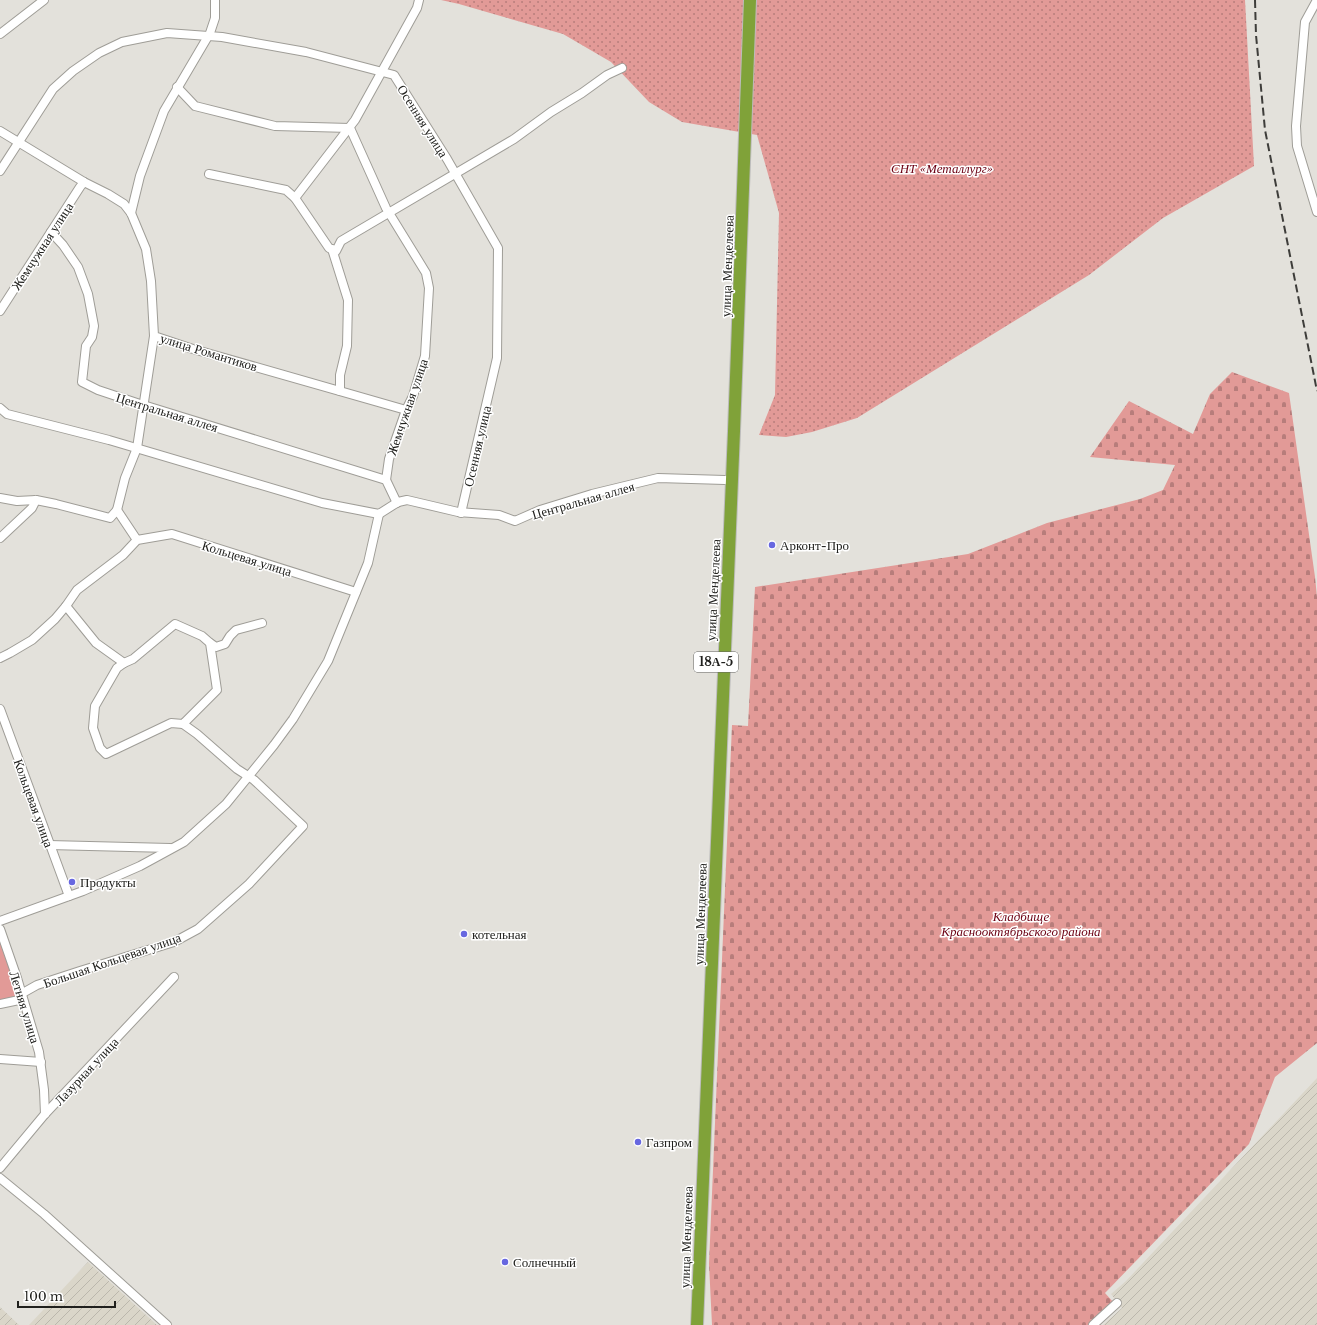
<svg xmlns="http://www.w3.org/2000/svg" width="1317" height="1325" font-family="'Libre Baskerville',serif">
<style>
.industrial{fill:url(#industrial-furrows)}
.grass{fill:#e29a97}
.cemetery{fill:url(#cemetery-stones)}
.garden{fill:url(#garden-dots)}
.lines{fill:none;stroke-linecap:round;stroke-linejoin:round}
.minor-casing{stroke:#9f9d97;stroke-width:10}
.highway-casing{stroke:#bcbcbb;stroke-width:14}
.minor{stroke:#fff;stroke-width:8}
.highway{stroke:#80a239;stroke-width:12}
.rail{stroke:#3e3d3a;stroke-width:2;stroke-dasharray:8 4;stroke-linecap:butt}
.poi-dot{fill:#6767e0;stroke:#fff;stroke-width:1.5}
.labels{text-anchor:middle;stroke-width:3;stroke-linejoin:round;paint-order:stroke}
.shield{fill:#fff;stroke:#636361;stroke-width:1}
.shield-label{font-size:12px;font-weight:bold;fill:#20201d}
.street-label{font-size:13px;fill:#20201d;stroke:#fff}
.park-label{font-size:13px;font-style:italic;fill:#6c0113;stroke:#fff}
.poi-label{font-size:13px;fill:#20201d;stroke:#fff;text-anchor:start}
</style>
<defs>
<pattern id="industrial-furrows" width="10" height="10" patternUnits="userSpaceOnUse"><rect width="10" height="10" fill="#dad6c9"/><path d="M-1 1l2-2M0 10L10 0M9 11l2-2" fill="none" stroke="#bbb7ac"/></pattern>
<pattern id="cemetery-stones" width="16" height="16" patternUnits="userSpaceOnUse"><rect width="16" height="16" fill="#e29a97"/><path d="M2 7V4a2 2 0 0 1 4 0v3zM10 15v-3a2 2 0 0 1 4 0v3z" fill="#b77d7b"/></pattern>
<pattern id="garden-dots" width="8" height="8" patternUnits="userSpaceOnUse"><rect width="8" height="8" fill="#e29a97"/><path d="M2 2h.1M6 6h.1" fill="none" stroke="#b77d7b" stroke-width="1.8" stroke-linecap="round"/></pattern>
</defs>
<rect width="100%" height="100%" fill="#e3e1db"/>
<!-- industrial -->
<g class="industrial">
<polygon points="1317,1078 1317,1325 1103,1325 1122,1308 1111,1294 1126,1281"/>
<polygon points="88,1262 157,1325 29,1325"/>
<polygon points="0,1307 19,1325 0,1325"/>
</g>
<!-- grass -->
<polygon class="grass" points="0,939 21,1001 0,1006"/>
<!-- cemetery -->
<polygon class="cemetery" points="1232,372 1289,393 1315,577 1317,597 1317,1043 1275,1077 1249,1144 1105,1293 1114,1303 1090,1325 712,1325 709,1264 732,725 748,726 755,587 968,554 1047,523 1140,499 1163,490 1175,465 1090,457 1129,401 1193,434 1210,394"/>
<!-- garden -->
<polygon class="garden" points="441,0 1245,0 1254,166 1163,218 1089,275 857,418 812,432 786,437 759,435 775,395 779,213 757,135 682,122 649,102 611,62 563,34 459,4"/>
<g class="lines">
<!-- minor casing -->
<g class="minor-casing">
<g id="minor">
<polyline points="1317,0 1305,22 1296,126 1297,146 1317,212"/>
<polyline points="0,34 44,0"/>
<polyline points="177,87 195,106 275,126 350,128 386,208 426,273 429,288 425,356 413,396 406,410 389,459 386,480"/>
<polyline points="0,131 84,182 108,194 124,204 131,213 146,249 151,281 154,336 193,349 406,410"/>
<polyline points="0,171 53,89 73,71 99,53 122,42 167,33 222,37 306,52 394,75 447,159 498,248 497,358 461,513"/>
<polyline points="209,174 286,190 295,198 329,248 336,251 341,241 514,139 551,112 582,93 607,75 622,68"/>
<polyline points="295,198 355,120 417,8 419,0"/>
<polyline points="131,213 140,176 164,111 210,33 215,18 215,0"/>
<polyline points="51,232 63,245 78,267 88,294 94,326 92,337 86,346 82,382 98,390 140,404 386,480 397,503"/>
<polyline points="332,249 348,300 347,346 340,375 340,391"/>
<polyline points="0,311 80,187 84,182"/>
<polyline points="0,408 7,414 109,440 322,503 379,514 398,502 407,500 458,512 499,515 515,521 540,510 592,494 658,478 725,480"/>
<polyline points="0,498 17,501 36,500 56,504 110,518 117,510 137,540"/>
<polyline points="117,510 125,478 137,448 154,336"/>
<polyline points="0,538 32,508 36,500"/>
<polyline points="66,606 96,643 124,663"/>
<polygon points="175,624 202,636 210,643 217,690 183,724 171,723 106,754 100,748 93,728 95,706 117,668 124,663 133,659"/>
<polyline points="210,643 216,647 225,644 230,636 236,630 262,623"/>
<polyline points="0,658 10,653 32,640 55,619 66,606 77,590 123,555 137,540 172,534 356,592"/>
<polyline points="0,709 69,896"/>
<polyline points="49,845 170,848"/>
<polyline points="0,921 83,891 140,866 184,842 226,804 274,745 293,719 328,661 368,563 379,514"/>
<polyline points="0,929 17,978 39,1052 44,1090 45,1114"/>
<polyline points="0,1004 19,1000 21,994 37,985 80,971 174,942 198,929 249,884 303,826 254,780 237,769 197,734 183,724"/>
<polyline points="0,1059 41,1062"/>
<polyline points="0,1168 45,1114 174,977"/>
<polyline points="0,1178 44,1214 167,1325"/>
<polyline points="1093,1325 1117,1303"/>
</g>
</g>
<!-- highway casing -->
<g class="highway-casing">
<polyline id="highway" points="697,1325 734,431 750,0"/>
</g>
<!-- minor -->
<use href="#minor" class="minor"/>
<!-- highway -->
<use href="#highway" class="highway"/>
<!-- rail -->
<polyline class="rail" points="1255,0 1256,35 1265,130 1317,391"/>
</g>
<!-- markers -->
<g class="poi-dot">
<circle cx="772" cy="545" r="4"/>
<circle cx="72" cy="882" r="4"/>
<circle cx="464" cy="934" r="4"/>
<circle cx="638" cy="1142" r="4"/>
<circle cx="505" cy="1262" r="4"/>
</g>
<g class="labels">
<!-- shield labels -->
<rect class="shield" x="694" y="652" width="44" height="20" rx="3"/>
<g class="shield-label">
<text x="716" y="666">18А-5</text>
</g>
<!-- street labels -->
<g class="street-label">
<text transform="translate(423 121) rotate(58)" y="5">Осенняя улица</text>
<text transform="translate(42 246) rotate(-57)" y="5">Жемчужная улица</text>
<text transform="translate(727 266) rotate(-88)" y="5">улица Менделеева</text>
<text transform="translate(209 352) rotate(17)" y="5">улица Романтиков</text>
<text transform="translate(407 407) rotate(-71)" y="5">Жемчужная улица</text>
<text transform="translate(167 412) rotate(17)" y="5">Центральная аллея</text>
<text transform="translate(477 446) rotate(-77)" y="5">Осенняя улица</text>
<text transform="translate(583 500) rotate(-16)" y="5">Центральная аллея</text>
<text transform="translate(247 558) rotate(17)" y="5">Кольцевая улица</text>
<text transform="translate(713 590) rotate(-87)" y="5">улица Менделеева</text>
<text transform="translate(34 803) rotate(70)" y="5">Кольцевая улица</text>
<text transform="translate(700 914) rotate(-88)" y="5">улица Менделеева</text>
<text transform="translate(112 960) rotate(-19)" y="5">Большая Кольцевая улица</text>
<text transform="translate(25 1007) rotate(73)" y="5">Летняя улица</text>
<text transform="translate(86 1071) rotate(-47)" y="5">Лазурная улица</text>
<text transform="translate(686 1237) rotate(-88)" y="5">улица Менделеева</text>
</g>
<!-- park labels -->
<g class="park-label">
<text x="942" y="173">СНТ «Металлург»</text>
<text x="1021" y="921">Кладбище<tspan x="1021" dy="15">Краснооктябрьского района</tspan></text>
</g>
<!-- poi labels -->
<g class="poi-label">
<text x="780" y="550">Арконт-Про</text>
<text x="80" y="887">Продукты</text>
<text x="472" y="939">котельная</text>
<text x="646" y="1147">Газпром</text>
<text x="513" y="1267">Солнечный</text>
</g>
</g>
<!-- scale -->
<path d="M18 1301v6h97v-6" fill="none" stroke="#20201d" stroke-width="2"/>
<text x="24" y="1301" font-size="12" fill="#20201d" stroke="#ffffff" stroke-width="3" paint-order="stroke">100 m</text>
</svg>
